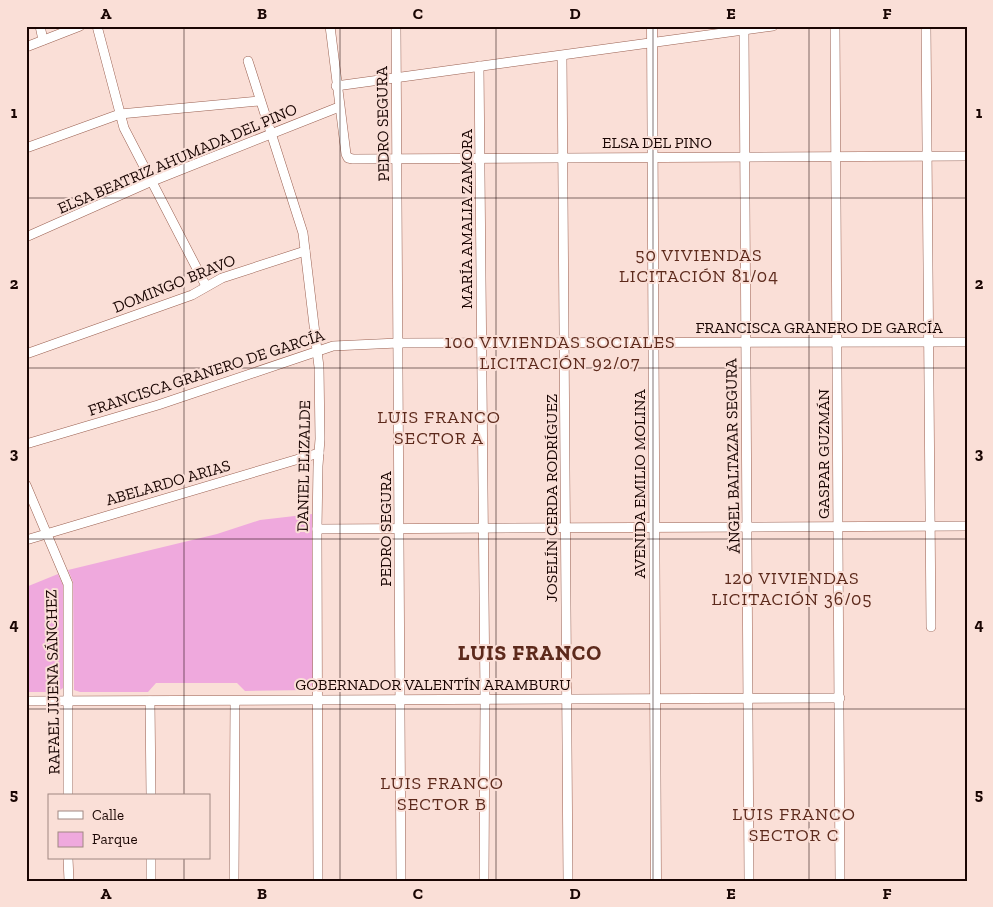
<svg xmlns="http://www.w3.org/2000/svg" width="993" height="907" font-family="'Zilla Slab',serif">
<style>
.green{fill:#efa9dd}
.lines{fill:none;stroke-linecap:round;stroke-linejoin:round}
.minor-casing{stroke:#9a6051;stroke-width:10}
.tertiary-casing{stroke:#9a6051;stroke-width:11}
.minor{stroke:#fff;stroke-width:9}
.tertiary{stroke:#fff;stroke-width:10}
.grid{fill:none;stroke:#1a0603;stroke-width:1;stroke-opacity:0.55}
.labels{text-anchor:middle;stroke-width:4;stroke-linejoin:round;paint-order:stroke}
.street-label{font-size:16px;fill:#1a0603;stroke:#fadfd7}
.neighbourhood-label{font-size:18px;letter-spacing:1px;fill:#5d2a1c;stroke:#fadfd7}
.district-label{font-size:21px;font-weight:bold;letter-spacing:1px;fill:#5d2a1c;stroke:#fadfd7}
.neatline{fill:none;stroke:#1a0603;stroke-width:2}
.grid-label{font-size:16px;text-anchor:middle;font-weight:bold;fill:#1a0603}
</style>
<rect width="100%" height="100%" fill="#fadfd7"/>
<!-- green -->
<g class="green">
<polygon points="312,514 313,683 309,690 245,691 237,683 156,683 148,692 80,692 74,690 73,582 68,570 217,534 260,520"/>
<polygon points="58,574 63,585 63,688 57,692 26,692 26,587"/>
</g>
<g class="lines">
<!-- minor casing -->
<g class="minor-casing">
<g id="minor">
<polyline points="40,26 43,40"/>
<polyline points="97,26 124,128 206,286"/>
<polyline points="330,26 346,154 348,158 353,159 967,156"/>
<polyline points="396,26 401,881"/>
<polyline points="835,26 840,881"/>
<polyline points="926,26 931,627"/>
<polyline points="744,30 749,881"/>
<polyline points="26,47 80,26"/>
<polyline points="562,56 568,881"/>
<polyline points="248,61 303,233 319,367 320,439 318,466 317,529 318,881"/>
<polyline points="479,66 485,699 484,881"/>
<polyline points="336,86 773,26"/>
<polyline points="26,148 120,114 259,101"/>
<polyline points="26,237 150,182 339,107"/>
<polyline points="26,354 192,295 222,278 305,251"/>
<polyline points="26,444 158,405 333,346 398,343 967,342"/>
<polyline points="26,485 68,584 68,796"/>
<polyline points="317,529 967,526"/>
<polyline points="26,540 319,453"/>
<polyline points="26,701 840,698"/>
<polyline points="150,701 151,796"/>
<polyline points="68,858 69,881"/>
<polyline points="151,858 151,881"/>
<polyline points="234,881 235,701"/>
</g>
</g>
<!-- tertiary casing -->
<g class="tertiary-casing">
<polyline id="tertiary" points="652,26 656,881"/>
</g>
<!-- minor -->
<use href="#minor" class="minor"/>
<!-- tertiary -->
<use href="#tertiary" class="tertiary"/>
</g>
<!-- grid -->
<path class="grid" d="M184 26V796M340 26V881M496 26V881M653 26V881M809 26V881M26 198H967M26 368H967M26 539H967M26 709H967M184 858V881"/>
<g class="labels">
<!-- street labels -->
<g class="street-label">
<text transform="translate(382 124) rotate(-91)" y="6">PEDRO SEGURA</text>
<text x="657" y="148">ELSA DEL PINO</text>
<text transform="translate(177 158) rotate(-23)" y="6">ELSA BEATRIZ AHUMADA DEL PINO</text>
<text transform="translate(466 219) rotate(-90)" y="6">MARÍA AMALIA ZAMORA</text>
<text transform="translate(174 283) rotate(-22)" y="6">DOMINGO BRAVO</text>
<text x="819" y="333">FRANCISCA GRANERO DE GARCÍA</text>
<text transform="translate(206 372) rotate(-18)" y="6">FRANCISCA GRANERO DE GARCÍA</text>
<text transform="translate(823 454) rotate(-90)" y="6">GASPAR GUZMÁN</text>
<text transform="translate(732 456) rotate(-91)" y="6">ÁNGEL BALTAZAR SEGURA</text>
<text transform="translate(303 466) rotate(-89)" y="6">DANIEL ELIZALDE</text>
<text transform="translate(168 482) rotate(-16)" y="6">ABELARDO ARIAS</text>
<text transform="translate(639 484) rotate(-90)" y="6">AVENIDA EMILIO MOLINA</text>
<text transform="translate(551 498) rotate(-90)" y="6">JOSELÍN CERDA RODRÍGUEZ</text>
<text transform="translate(385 529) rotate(-90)" y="6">PEDRO SEGURA</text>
<text transform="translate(52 682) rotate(-91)" y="6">RAFAEL JIJENA SÁNCHEZ</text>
<text x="433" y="690">GOBERNADOR VALENTÍN ARAMBURU</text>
</g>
<!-- neighbourhood labels -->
<g class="neighbourhood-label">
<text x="699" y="261">50 VIVIENDAS<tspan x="699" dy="21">LICITACIÓN 81/04</tspan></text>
<text x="560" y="348">100 VIVIENDAS SOCIALES<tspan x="560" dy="21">LICITACIÓN 92/07</tspan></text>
<text x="439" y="423">LUIS FRANCO<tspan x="439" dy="21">SECTOR A</tspan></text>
<text x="792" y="584">120 VIVIENDAS<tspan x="792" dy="21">LICITACIÓN 36/05</tspan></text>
<text x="442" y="789">LUIS FRANCO<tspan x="442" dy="21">SECTOR B</tspan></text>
<text x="794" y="820">LUIS FRANCO<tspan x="794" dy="21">SECTOR C</tspan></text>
</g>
<!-- district labels -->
<g class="district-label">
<text x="530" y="660">LUIS FRANCO</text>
</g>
</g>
<!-- border -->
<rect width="993" height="907" fill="none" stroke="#fadfd7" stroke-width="55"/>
<!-- legend -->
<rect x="48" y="794" width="162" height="65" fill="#fadfd7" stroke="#a08882"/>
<rect x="58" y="811" width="25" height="8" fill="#ffffff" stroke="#a08882"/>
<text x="92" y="820" font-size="15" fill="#1a0603">Calle</text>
<rect x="58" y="832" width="25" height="15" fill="#efa9dd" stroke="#a08882"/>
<text x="92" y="844" font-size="15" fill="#1a0603">Parque</text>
<rect x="28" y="28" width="938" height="852" class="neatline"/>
<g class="grid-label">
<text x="106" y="19">A</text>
<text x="262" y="19">B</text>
<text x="418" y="19">C</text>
<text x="575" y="19">D</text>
<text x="731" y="19">E</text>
<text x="887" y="19">F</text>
<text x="14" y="118">1</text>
<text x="979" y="118">1</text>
<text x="14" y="289">2</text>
<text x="979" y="289">2</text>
<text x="14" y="459">3</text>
<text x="979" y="459">3</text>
<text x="14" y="630">4</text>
<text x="979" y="630">4</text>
<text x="14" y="800">5</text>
<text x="979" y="800">5</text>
<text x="106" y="899">A</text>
<text x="262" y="899">B</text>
<text x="418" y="899">C</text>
<text x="575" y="899">D</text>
<text x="731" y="899">E</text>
<text x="887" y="899">F</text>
</g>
</svg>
